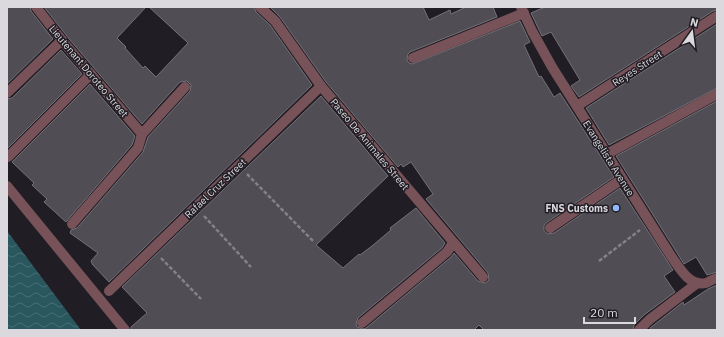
<svg xmlns="http://www.w3.org/2000/svg" width="724" height="337" font-family="'IBM Plex Sans',sans-serif">
<style>
.water{fill:url(#water-waves)}
.building{fill:#504d54;stroke:#747179}
.lines{fill:none;stroke-linecap:round;stroke-linejoin:round}
.path{stroke:#848187;stroke-width:2.5;stroke-dasharray:4 2;stroke-linecap:butt}
.minor{stroke:#775258;stroke-width:10}
.poi-dot{fill:#92b7fd;stroke:#201d24;stroke-width:1.5}
.labels{text-anchor:middle;stroke-width:3;stroke-linejoin:round;paint-order:stroke}
.street-label{font-size:10px;fill:#dbd9de;stroke:#201d24}
.poi-label{font-size:10px;font-weight:bold;fill:#dbd9de;stroke:#201d24;text-anchor:end}
</style>
<defs>
<pattern id="water-waves" width="16" height="10" patternUnits="userSpaceOnUse"><rect width="16" height="10" fill="#29575d"/><path d="M0 5q4-4 8 0t8 0" fill="none" stroke="#476f74"/></pattern>
</defs>
<rect width="100%" height="100%" fill="#201d24"/>
<!-- water -->
<polygon class="water" points="7,231 81,330 7,330"/>
<!-- building -->
<g class="building">
<polygon points="7,7 30,7 31,11 53,39 7,84"/>
<polygon points="44,7 146,7 117,38 126,47 125,48 143,68 145,66 156,77 188,43 149,7 254,7 256,12 270,25 312,85 109,282 92,264 92,263 91,261 98,253 70,233 71,230 77,228 143,152 148,137 190,91 191,85 187,81 180,82 142,124 70,40"/>
<polygon points="270,7 423,7 429,20 450,10 451,14 466,7 493,7 497,17 410,52 408,54 407,60 409,63 412,64 520,21 530,42 524,45 539,77 541,76 554,97 560,93 614,177 546,223 544,226 544,231 548,234 554,233 620,188 673,270 664,276 675,292 644,315 634,325 633,330 484,330 479,325 474,330 131,330 131,327 147,313 122,287 321,96 388,176 316,245 343,268 359,254 360,255 372,246 391,230 390,228 416,208 445,243 442,248 358,318 356,324 357,327 363,329 366,328 451,257 454,253 478,281 485,283 489,280 488,273 426,199 433,194 411,162 403,167 401,164 398,167 326,82 280,17"/>
<polygon points="545,7 717,7 717,10 713,11 579,97 571,86 580,80 551,32 542,36 531,13"/>
<polygon points="717,24 717,88 609,145 586,108"/>
<polygon points="61,50 82,74 7,149 7,99 12,98"/>
<polygon points="90,84 135,136 132,145 66,222 44,202 47,199 32,185 34,183 12,162"/>
<polygon points="717,101 717,272 707,275 696,257 684,264 616,156"/>
<polygon points="717,285 717,330 651,330 650,328 683,302 684,305 708,289"/>
</g>
<g class="lines">
<!-- path -->
<g class="path">
<polyline points="247,174 314,242"/>
<polyline points="204,216 251,267"/>
<polyline points="161,258 201,299"/>
<polyline points="599,261 640,230"/>
</g>
<!-- minor -->
<g class="minor">
<polyline points="36,7 65,44 142,134"/>
<polyline points="260,7 275,21 321,86 483,277"/>
<path d="M521 7 532 31 552 67 671 256C679 267 689 287 706 283 709 282 713 279 717 278"/>
<polyline points="413,58 524,13"/>
<polyline points="7,93 62,40"/>
<polyline points="577,106 717,16"/>
<polyline points="607,154 717,94"/>
<polyline points="8,157 91,74"/>
<polyline points="7,186 125,330"/>
<polyline points="72,224 138,148 142,134 185,87"/>
<polyline points="550,228 622,179"/>
<polyline points="109,291 321,86"/>
<polyline points="362,323 415,279 447,252 453,243"/>
<polyline points="639,330 649,320 696,284"/>
</g>
</g>
<!-- markers -->
<circle class="poi-dot" cx="616" cy="208" r="4"/>
<g class="labels">
<!-- street labels -->
<g class="street-label">
<text transform="translate(637 68) rotate(-33)" y="4">Reyes Street</text>
<text transform="translate(89 71) rotate(50)" y="4">Lieutenant Doroteo Street</text>
<text transform="translate(370 144) rotate(50)" y="4">Paseo De Animales Street</text>
<text transform="translate(609 158) rotate(58)" y="4">Evangelista Avenue</text>
<text transform="translate(215 188) rotate(-44)" y="4">Rafael Cruz Street</text>
</g>
<!-- poi labels -->
<g class="poi-label">
<text x="608" y="212">FNS Customs</text>
</g>
</g>
<!-- border -->
<rect width="724" height="337" fill="none" stroke="#dbd9de" stroke-width="16"/>
<!-- north arrow -->
<g transform="translate(692 32) rotate(14)" stroke="#201d24" stroke-width="3" paint-order="stroke">
<path d="M0-3L7 15L0 10L-7 15Z" fill="#dbd9de"/>
<text y="-6" font-size="11" font-weight="bold" text-anchor="middle" fill="#dbd9de">N</text>
</g>
<!-- scale -->
<path d="M584 317v6h51v-6" fill="none" stroke="#dbd9de" stroke-width="2"/>
<text x="590" y="317" font-size="12" fill="#dbd9de" stroke="#201d24" stroke-width="3" paint-order="stroke">20 m</text>
</svg>
